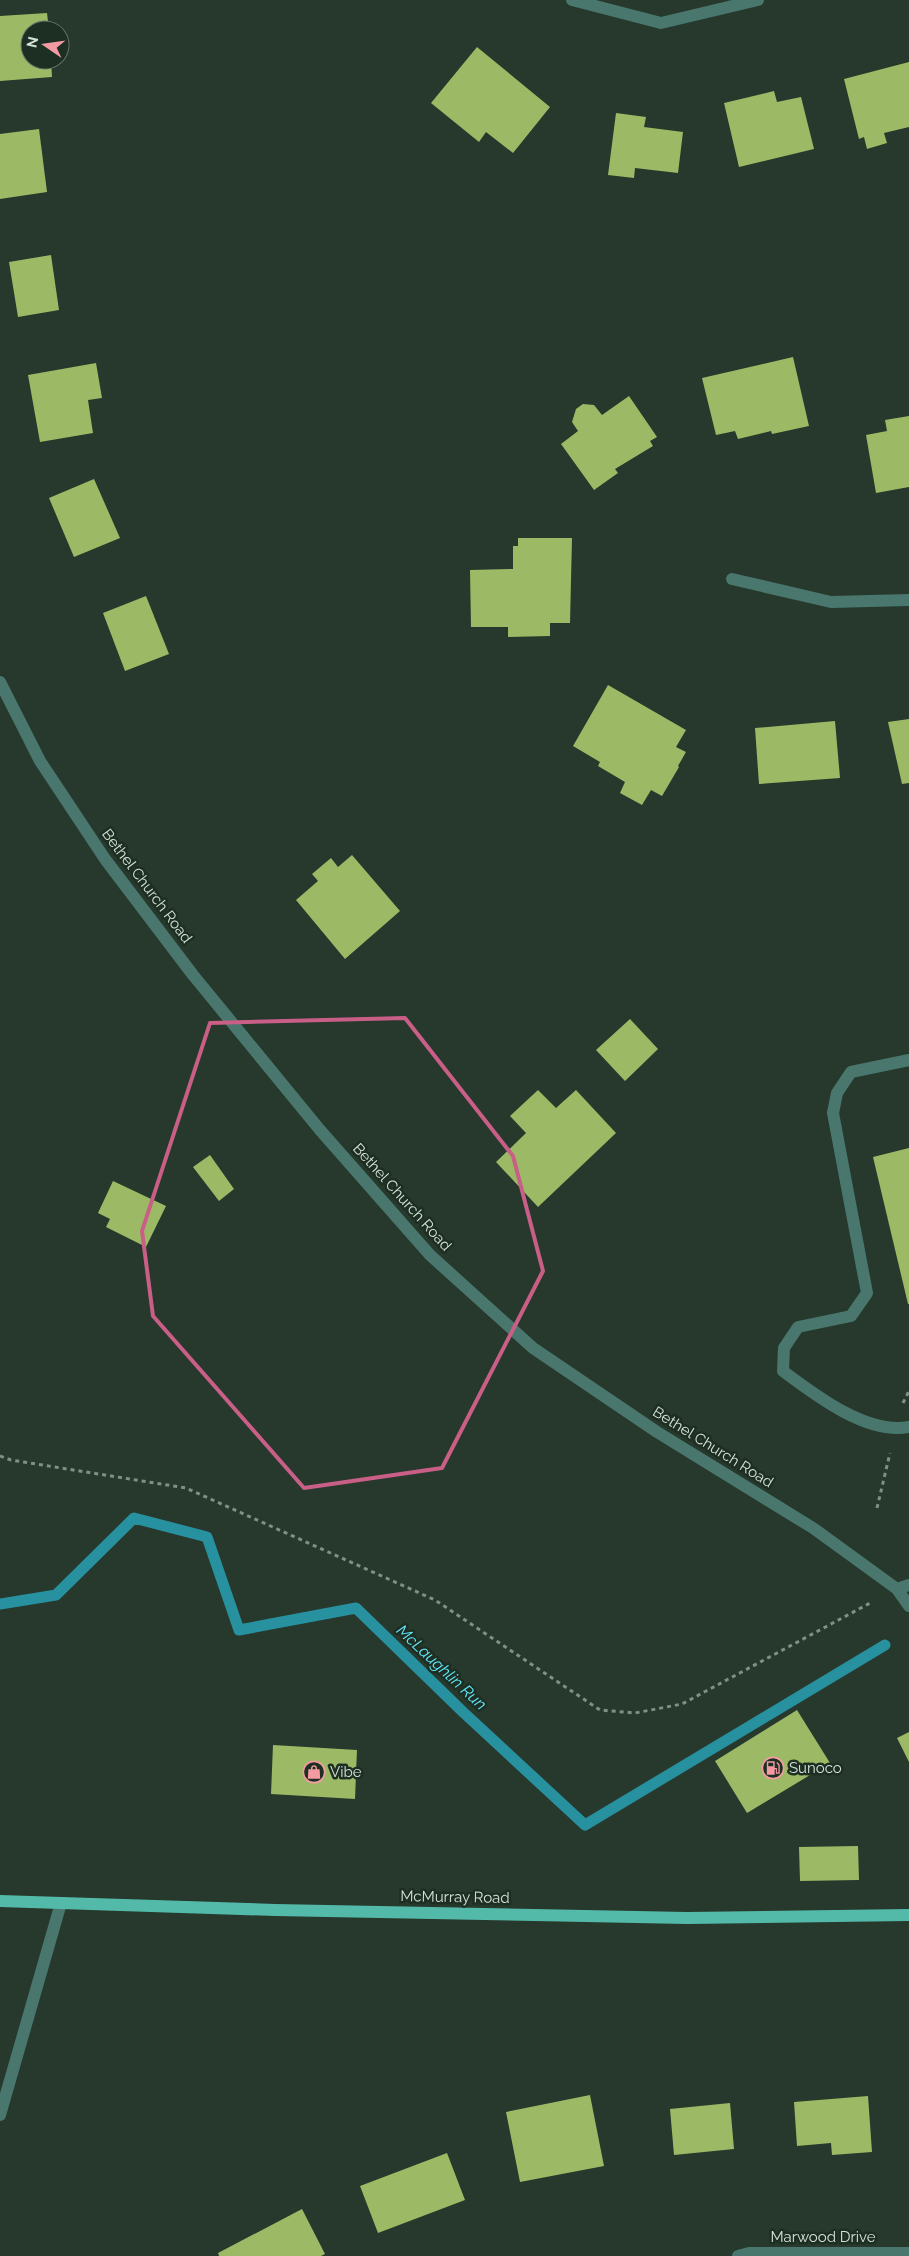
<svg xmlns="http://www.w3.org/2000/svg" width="909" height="2256" font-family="Raleway,sans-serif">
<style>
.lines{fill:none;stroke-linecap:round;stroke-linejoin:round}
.stream{stroke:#2891a0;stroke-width:11}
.building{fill:#9cba65}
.path{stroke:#818f85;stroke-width:3;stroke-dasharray:4 4;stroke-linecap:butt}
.minor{stroke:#49776e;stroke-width:12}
.major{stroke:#53baa9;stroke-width:12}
.marked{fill:none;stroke:#c95e87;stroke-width:4;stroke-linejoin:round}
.labels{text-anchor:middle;stroke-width:5;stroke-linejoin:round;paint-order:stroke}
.street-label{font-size:15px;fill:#d5e0d8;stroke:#1d2e22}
.poi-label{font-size:15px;fill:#d5e0d8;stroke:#1d2e22;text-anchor:start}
.water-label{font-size:16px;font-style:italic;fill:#61e6f9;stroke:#1d2e22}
</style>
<rect width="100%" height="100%" fill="#27382c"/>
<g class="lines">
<!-- stream -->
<polyline class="stream" points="0,1604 56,1595 134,1518 207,1537 239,1630 356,1608 463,1712 585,1825 885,1645"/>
</g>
<!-- building -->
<g class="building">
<polygon points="47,13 49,30 30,30 30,60 51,60 52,77 0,81 0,16"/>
<polygon points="477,47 550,107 513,153 486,132 479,142 431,103"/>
<polygon points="909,62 909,127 884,133 887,143 867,149 864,137 859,139 844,79"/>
<polygon points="774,91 777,102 801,97 814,149 739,167 724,103"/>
<polygon points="616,113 646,117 644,127 683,132 678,173 635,168 634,178 608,175"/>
<polygon points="39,129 47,192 0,199 0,134"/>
<polygon points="51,255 59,310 18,317 9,262"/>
<polygon points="793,357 809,426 772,434 771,431 738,439 735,431 716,435 702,378"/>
<polygon points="96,363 102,398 88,400 93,433 40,442 28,375"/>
<polygon points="629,396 657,437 650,441 653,446 615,469 618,473 594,490 561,444 578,431 572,422 576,409 583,404 594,405 602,415"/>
<polygon points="909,416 909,487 876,493 866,435 887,431 885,420"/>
<polygon points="94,479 120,538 74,557 49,498"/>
<polygon points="518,538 572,538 570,623 550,623 550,636 508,637 508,627 471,627 470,570 513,569 513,546 518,546"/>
<polygon points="146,596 169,654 125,671 103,613"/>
<polygon points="608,685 686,730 676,747 686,752 678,766 679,767 662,796 651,790 642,805 620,793 625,782 598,766 600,762 573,746"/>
<polygon points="909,719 909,783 902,784 888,722"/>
<polygon points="835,721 840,778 759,784 755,728"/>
<polygon points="352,855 400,911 345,959 296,900 318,881 312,874 331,858 338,867"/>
<polygon points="630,1019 658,1049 625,1081 596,1050"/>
<polygon points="538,1090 556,1108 576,1090 616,1133 538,1207 496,1162 526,1133 510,1116"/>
<polygon points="909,1148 909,1304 908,1304 873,1157"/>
<polygon points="210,1155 234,1189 219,1201 193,1167"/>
<polygon points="113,1181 166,1206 146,1247 106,1227 110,1219 98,1213"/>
<polygon points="797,1710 830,1763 747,1813 715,1761"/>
<polygon points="909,1732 909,1762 897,1738"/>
<polygon points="273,1745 357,1750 355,1799 271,1794"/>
<polygon points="858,1846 859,1880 800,1881 799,1847"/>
<polygon points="590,2095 604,2166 520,2182 506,2112"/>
<polygon points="868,2096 872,2152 832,2155 831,2143 797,2146 794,2102"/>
<polygon points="730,2103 734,2149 674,2155 670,2109"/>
<polygon points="447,2153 465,2200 378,2233 360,2186"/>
<polygon points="302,2209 325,2254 321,2256 219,2256 218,2253"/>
</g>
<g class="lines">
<!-- path -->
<g class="path">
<polyline points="903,1403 909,1391"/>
<polyline points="0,1456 11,1460 186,1488 435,1600 600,1710 635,1713 682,1704 872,1602"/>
<polyline points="877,1508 890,1453"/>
</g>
<!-- minor -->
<g class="minor">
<polyline points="572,0 661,23 758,0"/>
<polyline points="732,579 831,602 909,600"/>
<polyline points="0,682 40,761 105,859 193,975 320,1130 430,1255 533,1348 657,1432 813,1528 897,1589 909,1606"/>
<path d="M909 1060 851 1072 837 1093 833 1113 867 1293 851 1316 798 1327 784 1348 783 1371C815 1395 867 1435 909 1427"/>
<polyline points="897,1589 909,1585"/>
<polyline points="0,2115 61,1903"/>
<polyline points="738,2256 749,2253 909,2253"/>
</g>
<!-- major -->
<polyline class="major" points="0,1901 275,1910 687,1918 909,1915"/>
</g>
<!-- marked area -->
<path class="marked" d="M405 1018 513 1156 543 1271 442 1468 304 1488 153 1316 142 1231 210 1023Z"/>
<!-- icons -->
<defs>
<g id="fuel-ring" transform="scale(1.125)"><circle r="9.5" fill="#1d2e22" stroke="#f49aa3" stroke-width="1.5"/><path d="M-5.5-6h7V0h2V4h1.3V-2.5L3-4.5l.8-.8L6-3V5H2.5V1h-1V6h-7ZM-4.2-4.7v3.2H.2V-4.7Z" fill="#f49aa3"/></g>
<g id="shop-ring" transform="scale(1.125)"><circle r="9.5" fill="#1d2e22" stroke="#f49aa3" stroke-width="1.5"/><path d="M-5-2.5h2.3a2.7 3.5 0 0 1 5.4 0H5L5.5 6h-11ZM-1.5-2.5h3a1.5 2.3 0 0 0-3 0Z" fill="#f49aa3"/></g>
</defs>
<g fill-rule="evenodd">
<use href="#fuel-ring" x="773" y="1768"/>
<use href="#shop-ring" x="314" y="1772"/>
</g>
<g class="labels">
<!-- street labels -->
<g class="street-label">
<text transform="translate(147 886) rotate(53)" y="5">Bethel Church Road</text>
<text transform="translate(402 1197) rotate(48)" y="5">Bethel Church Road</text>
<text transform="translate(713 1447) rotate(32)" y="5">Bethel Church Road</text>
<text transform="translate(455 1897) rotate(1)" y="5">McMurray Road</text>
<text x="823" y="2242">Marwood Drive</text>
</g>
<!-- poi labels -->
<g class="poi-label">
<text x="789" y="1773">Sunoco</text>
<text x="330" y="1777">Vibe</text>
</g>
<!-- water labels -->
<g class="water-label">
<text transform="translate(442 1667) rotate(43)" y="6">McLaughlin Run</text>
</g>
</g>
<!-- north arrow -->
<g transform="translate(45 45) rotate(283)"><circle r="24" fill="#1d2e22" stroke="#67756b"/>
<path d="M0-4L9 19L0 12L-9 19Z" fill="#f49aa3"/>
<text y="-8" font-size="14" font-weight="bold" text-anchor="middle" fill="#d5e0d8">N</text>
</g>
</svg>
